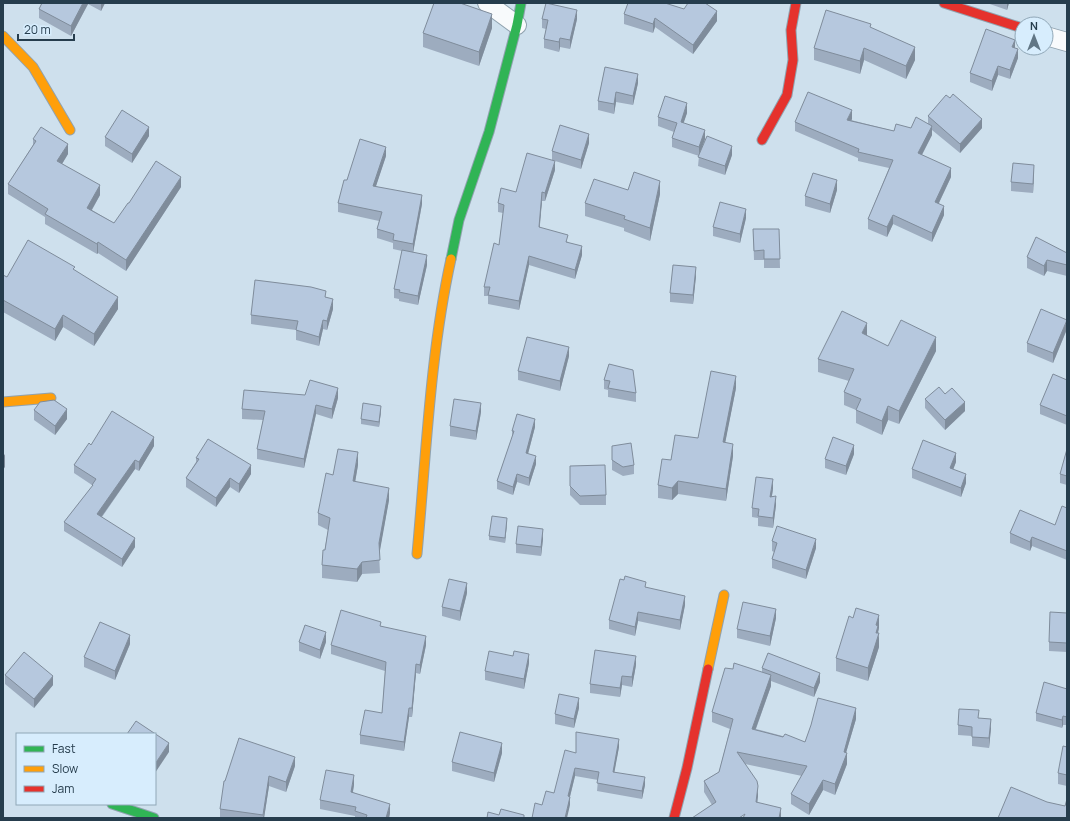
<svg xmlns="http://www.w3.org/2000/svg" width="1070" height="821" font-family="Manrope,sans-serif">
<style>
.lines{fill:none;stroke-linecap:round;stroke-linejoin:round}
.street-casing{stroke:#90a2af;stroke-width:20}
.fast-casing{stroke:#90a2af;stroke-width:11}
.slow-casing{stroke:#90a2af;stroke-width:11}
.jam-casing{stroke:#90a2af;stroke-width:11}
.street{stroke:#f8fafc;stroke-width:18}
.fast{stroke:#30b455;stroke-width:9}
.slow{stroke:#ff9f0a;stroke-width:9}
.jam{stroke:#e5322d;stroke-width:9}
.wall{fill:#9dacbf}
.shaded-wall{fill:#7f8c9b}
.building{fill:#b6c8de;stroke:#7f8c9b}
</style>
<rect width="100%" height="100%" fill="#cee0ed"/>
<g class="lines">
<!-- street casing -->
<g class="street-casing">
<g id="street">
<polyline points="487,3 517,25"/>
<polyline points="1046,36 1067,42"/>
</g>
</g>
<!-- fast casing -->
<g class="fast-casing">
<g id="fast">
<polyline points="451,259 459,220 489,132 517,25 521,3"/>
<polyline points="112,804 154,818"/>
</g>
</g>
<!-- slow casing -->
<g class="slow-casing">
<g id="slow">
<polyline points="3,36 33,67 70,130"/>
<polyline points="3,402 51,398"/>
<path d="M417 554C426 457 430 354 451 259"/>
<polyline points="708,669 724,595"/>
</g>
</g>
<!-- jam casing -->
<g class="jam-casing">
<g id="jam">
<polyline points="944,3 1022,28"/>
<polyline points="762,140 787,95 793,60 791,30 796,3"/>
<polyline points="674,818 687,768 708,669"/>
</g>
</g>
<!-- street -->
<use href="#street" class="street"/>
<!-- fast -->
<use href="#fast" class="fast"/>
<!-- slow -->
<use href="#slow" class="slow"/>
<!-- jam -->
<use href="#jam" class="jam"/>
</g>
<!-- wall -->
<g class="wall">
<polygon points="42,3 105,3 101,11 88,4 71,36 39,18 39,9"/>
<polygon points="987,3 1009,3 1007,10"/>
<polygon points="624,14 717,21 693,54 655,27 653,33 624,24"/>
<polygon points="542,19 577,19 570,49 560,47 559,52 544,48 544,39 546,29 542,28"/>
<polygon points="492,28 479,66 423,47 423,33"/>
<polygon points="871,28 915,60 906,79 864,60 860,74 814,60 814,48"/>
<polygon points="1015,48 1018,58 1010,79 998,75 992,91 970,82 970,73"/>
<polygon points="605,67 638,83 633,105 616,102 614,114 598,110 598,101"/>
<polygon points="687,113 683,123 705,139 699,155 732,155 725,175 698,166 699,156 672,147 672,138 674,132 658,126 658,117"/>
<polygon points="928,116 982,128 960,153 932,130 932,135 922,155 951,177 939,203 944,215 932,242 893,224 887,237 868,229 868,219 889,168 858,161 858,158 795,131 795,122 852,119 851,120 894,131 911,128 928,123"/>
<polygon points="149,136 132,163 105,146 105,137"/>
<polygon points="33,139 68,154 62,164 100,195 92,210 114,223 129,203 181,187 126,271 98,253 97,254 45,224 45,217 8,194 8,184 33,145"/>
<polygon points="589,143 581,169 552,160 552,151"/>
<polygon points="386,156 376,186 422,204 413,252 427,265 418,305 399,301 399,299 394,298 394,289 402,251 393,249 393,243 377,238 377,229 379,221 338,212 338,203 347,180"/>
<polygon points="555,170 545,201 542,201 539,227 568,242 582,255 575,279 529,265 519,310 488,304 488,296 484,296 484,287 499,245 503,213 498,212 498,203 516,192"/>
<polygon points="1034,175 1033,193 1011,191 1011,182"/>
<polygon points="628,190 660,194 650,241 624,231 624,228 585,216 585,203"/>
<polygon points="837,190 830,213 805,206 805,196"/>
<polygon points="746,218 740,243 713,236 713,227"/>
<polygon points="753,229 779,229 780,268 764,268 764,260 754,260"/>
<polygon points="1067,253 1067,276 1047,271 1044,276 1027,268 1027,257"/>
<polygon points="75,270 118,309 94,346 63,327 55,341 3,312 3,275 7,277"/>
<polygon points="696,276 693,304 670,302 670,293"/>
<polygon points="326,297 333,309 327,330 323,329 319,346 296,340 296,330 251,324 251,315"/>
<polygon points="1067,329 1053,363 1027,352 1027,343"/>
<polygon points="867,336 888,346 936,351 899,424 888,420 882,435 856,423 856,410 844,405 844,392 849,381 818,372 818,359"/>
<polygon points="569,356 560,391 518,380 518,371"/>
<polygon points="609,364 636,393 636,402 608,397 608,390 604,389 604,380"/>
<polygon points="1067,380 1067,425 1040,414 1040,405"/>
<polygon points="736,388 725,442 733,456 726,501 678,494 672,500 658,498 658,485 671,460 698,438"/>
<polygon points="945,394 965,411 945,430 925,408 925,399"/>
<polygon points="338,398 332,419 316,414 304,468 257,459 257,449 263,420 242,419 242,409"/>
<polygon points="34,410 67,419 55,435 34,420"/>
<polygon points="381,411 379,427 361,424 361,419"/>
<polygon points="481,412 476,440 450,436 450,426"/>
<polygon points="535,427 528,454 536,464 529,486 517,482 513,495 497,489 497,481 512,437 512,431"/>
<polygon points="91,445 154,446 139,471 135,469 102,517 135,547 122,567 64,531 64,522 92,487 92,485 74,473 74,465"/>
<polygon points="612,446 634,465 634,474 623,476 612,470"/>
<polygon points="1067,449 1067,485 1060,483 1060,474"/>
<polygon points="854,454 846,475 825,468 825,459"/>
<polygon points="196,458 251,474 239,493 230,487 216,507 186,487 186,478 196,462"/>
<polygon points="956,462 953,469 966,483 961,497 912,478 912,469"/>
<polygon points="358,465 355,482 389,500 379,553 380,573 362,574 357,582 322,578 322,565 328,530 318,525 318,513 333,475"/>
<polygon points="570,475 606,495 606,505 580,505 570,495"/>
<polygon points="773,489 772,496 776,505 773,528 758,526 758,518 752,517 752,508"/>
<polygon points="1067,508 1067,560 1032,546 1030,551 1010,543 1010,533 1055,525"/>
<polygon points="507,523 505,543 489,540 489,536"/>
<polygon points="543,539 541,556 516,553 516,544"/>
<polygon points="772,541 816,548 806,579 772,568 772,559 774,552 772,551"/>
<polygon points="646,587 685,605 680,630 638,621 635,636 609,629 609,620"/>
<polygon points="467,593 460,621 442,616 442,607"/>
<polygon points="1067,613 1067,652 1049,651 1049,642"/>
<polygon points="776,618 770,646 737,638 737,629"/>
<polygon points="381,626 426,645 420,674 416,673 412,717 409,717 404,751 360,744 360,735 382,713 385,671 331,654 331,645"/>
<polygon points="879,628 878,633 879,647 868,681 836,671 836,658"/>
<polygon points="299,642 326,642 320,659 299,651"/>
<polygon points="130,644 115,680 84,667 84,657"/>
<polygon points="513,656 529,663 524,689 485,680 485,671"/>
<polygon points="636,665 632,687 622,685 620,697 590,693 590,684"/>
<polygon points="762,668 820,682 814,697 771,681 771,686 756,729 805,742 856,719 846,753 847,764 835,795 823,790 809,815 791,804 791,794 802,776 745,764 758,796 757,803 781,818 712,805 704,792 704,781 719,772 730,729 712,722 712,712 762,672"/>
<polygon points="5,675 53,685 34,708 5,684"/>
<polygon points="1067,689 1067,725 1063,725 1062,728 1036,721 1036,713"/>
<polygon points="579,708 574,728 555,724 555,714"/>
<polygon points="979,718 991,728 989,748 972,746 972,736 958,735 958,725"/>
<polygon points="619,747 614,772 645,785 642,799 597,791 598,780 575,776 570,797 570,805 542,805 554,793 576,753"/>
<polygon points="1067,747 1067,786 1058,784 1058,773"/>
<polygon points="502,753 494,782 452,771 452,762"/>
<polygon points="295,766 286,792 269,786 264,818 220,818 220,809 225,781"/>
<polygon points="354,785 353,792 390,813 389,818 355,818 355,816 320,809 320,800"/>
</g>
<!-- shaded-wall -->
<g class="shaded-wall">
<polygon points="83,3 88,3 88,4 71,36 71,26"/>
<polygon points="101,3 105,3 101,11"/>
<polygon points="1007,3 1009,3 1007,10"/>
<polygon points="577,10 577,19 570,49 570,40"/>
<polygon points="717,11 717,21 693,54 693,45"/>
<polygon points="492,14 492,28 479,66 479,52"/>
<polygon points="655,18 655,27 653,33 653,24"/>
<polygon points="560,38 560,47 559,52 559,42"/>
<polygon points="1015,40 1015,49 1012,47"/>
<polygon points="915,47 915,60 906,79 906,66"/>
<polygon points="864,48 864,60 860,74 860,61"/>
<polygon points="1018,49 1018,58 1010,79 1010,70"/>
<polygon points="998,66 998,75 992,91 992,81"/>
<polygon points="638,74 638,83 633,105 633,96"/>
<polygon points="616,92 616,102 614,114 614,104"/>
<polygon points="687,103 687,113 681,131 681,122"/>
<polygon points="852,110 852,119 847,129 847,120"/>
<polygon points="982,119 982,128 960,153 960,144"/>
<polygon points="932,126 932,135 918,162 918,153"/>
<polygon points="149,127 149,136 132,163 132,154"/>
<polygon points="705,130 705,139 699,156 699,147"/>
<polygon points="589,134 589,143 581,169 581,160"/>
<polygon points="68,144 68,154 57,172 57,161"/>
<polygon points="732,146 732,155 725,175 725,166"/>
<polygon points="386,147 386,156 373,195 373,186"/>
<polygon points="555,161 555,170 545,201 545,193"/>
<polygon points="1034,165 1034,175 1033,193 1033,184"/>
<polygon points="951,168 951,177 935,211 935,202"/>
<polygon points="181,177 181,187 126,271 126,260"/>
<polygon points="837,180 837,190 830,213 830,204"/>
<polygon points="660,181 660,194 650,241 650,228"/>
<polygon points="100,185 100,195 87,218 87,208"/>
<polygon points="542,192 542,201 539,236 539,227"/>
<polygon points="422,195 422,204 413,253 413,244"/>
<polygon points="944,206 944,215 932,242 932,233"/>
<polygon points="746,209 746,218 740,243 740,234"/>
<polygon points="893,215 893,224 887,237 887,227"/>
<polygon points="98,242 98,253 97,254 97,244"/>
<polygon points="582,246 582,255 575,279 575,270"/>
<polygon points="427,255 427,265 418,305 418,296"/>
<polygon points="529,256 529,265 519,310 519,301"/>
<polygon points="1047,260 1047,271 1044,276 1044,266"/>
<polygon points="696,267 696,276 693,304 693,295"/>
<polygon points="118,297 118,309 94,346 94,334"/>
<polygon points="333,299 333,309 327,330 327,321"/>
<polygon points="63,315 63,327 55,341 55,329"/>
<polygon points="323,320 323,329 319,346 319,337"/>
<polygon points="1067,320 1067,329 1053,363 1053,353"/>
<polygon points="867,323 867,337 862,333"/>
<polygon points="936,337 936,351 899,424 899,411"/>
<polygon points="569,347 569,356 560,391 560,381"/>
<polygon points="736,376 736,388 723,454 723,442"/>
<polygon points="338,388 338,398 332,419 332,409"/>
<polygon points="965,402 965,411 945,430 945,420"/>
<polygon points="481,403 481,412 476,440 476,431"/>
<polygon points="316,405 316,414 304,468 304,459"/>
<polygon points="381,406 381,411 379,427 379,422"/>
<polygon points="888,406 888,420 882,435 882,421"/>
<polygon points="67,409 67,419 55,435 55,426"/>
<polygon points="535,419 535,427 526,461 526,453"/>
<polygon points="154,437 154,446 139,471 139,462"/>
<polygon points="733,444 733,456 726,501 726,489"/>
<polygon points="854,445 854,454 846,475 846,466"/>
<polygon points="358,452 358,465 353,494 353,481"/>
<polygon points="956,453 956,462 950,478 950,468"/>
<polygon points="5,454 5,467 3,470 3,457"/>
<polygon points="536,456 536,464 529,486 529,478"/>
<polygon points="135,460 135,469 97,523 97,514"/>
<polygon points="251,465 251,474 239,493 239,484"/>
<polygon points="517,474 517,482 513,495 513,487"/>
<polygon points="966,474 966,483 961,497 961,488"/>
<polygon points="230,478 230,487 216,507 216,498"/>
<polygon points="773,479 773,489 770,506 770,497"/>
<polygon points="678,481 678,494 672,500 672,488"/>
<polygon points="389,488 389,500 379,556 379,543"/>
<polygon points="776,496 776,505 773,528 773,518"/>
<polygon points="507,518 507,523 505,543 505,538"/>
<polygon points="543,529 543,539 541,556 541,547"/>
<polygon points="1032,537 1032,546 1030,551 1030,542"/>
<polygon points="135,538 135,547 122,567 122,559"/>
<polygon points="816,539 816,548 806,579 806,570"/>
<polygon points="362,562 362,574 357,582 357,569"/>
<polygon points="467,583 467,593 460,621 460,611"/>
<polygon points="685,596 685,605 680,630 680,620"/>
<polygon points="776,609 776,618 770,646 770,636"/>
<polygon points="638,612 638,621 635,636 635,627"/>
<polygon points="879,615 879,628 878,632 878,638 879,633 879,647 868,681 868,668 876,625"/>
<polygon points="326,632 326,642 320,659 320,650"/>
<polygon points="130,635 130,644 115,680 115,671"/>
<polygon points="426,636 426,645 420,674 420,665"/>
<polygon points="529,654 529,663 524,689 524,679"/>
<polygon points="636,656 636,665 632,687 632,677"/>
<polygon points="416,664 416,673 412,717 412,708"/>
<polygon points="820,673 820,682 814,697 814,688"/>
<polygon points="771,675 771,686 752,739 752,729"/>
<polygon points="53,676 53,685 34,708 34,699"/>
<polygon points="622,676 622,685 620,697 620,688"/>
<polygon points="579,698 579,708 574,728 574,719"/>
<polygon points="409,708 409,717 404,751 404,742"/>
<polygon points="856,708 856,719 845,756 847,753 847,764 835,795 835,784"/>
<polygon points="1063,716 1063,725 1062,728 1062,720"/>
<polygon points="991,719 991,728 989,748 989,738"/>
<polygon points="619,739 619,747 613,780 613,772"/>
<polygon points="169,743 169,752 155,773 155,764"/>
<polygon points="502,743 502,753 494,782 494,773"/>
<polygon points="295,757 295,766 286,792 286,782"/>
<polygon points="575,768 575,776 568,804 568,796"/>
<polygon points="354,775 354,785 351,801 351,792"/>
<polygon points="269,776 269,786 264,818 263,818"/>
<polygon points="645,777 645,785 642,799 642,791"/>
<polygon points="823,780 823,790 809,815 809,804"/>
<polygon points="758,786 758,796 756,813 756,802"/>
<polygon points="570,797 570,805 567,818 565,818"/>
<polygon points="390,804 390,813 389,818 386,818"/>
<polygon points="781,808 781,818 779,818"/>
</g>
<!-- building -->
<g class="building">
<polygon points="42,3 83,3 71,26 39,9"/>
<polygon points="434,3 460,3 492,14 479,52 423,33"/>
<polygon points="546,3 577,10 570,40 560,38 559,42 544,39 548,20 542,19"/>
<polygon points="628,3 665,3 684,9 688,3 705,3 717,11 693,45 655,18 653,24 624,14"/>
<polygon points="826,10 871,24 870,27 915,47 906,66 864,48 860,61 814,48"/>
<polygon points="986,29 1015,40 1012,47 1018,49 1010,70 998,66 992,81 970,73"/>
<polygon points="605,67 638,74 633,96 616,92 614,104 598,101"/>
<polygon points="808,92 852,110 847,120 894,131 896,124 911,128 916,117 932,126 918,153 951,168 935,202 944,206 932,233 893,215 887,227 868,219 893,160 858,152 859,149 795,122"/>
<polygon points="953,94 982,119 960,144 928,116 946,95 950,98"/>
<polygon points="665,96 687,103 681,122 705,130 699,147 672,138 677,123 658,117"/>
<polygon points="122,110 149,127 132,154 105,137"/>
<polygon points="560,125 589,134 581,160 552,151"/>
<polygon points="41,127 68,144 57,161 100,185 87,208 114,223 128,203 129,203 156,161 181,177 126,260 98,242 97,244 45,214 48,209 8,184 36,141 33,139"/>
<polygon points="707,136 732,146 725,166 698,157"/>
<polygon points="360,139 386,147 373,186 422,195 413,244 393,240 394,234 377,229 382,212 338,203 344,180 347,180"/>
<polygon points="527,153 555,161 545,193 542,192 539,227 568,235 566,242 582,246 575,270 529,256 519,301 488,295 490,287 484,287 494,243 499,245 504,205 498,203 501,188 516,192"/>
<polygon points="1013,163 1034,165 1033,184 1011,182"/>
<polygon points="634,172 660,181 650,228 624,219 625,216 585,203 594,179 628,190"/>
<polygon points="813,173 837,180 830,204 805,196"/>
<polygon points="720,202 746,209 740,234 713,227"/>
<polygon points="753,229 779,229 780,259 764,259 764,250 754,251"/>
<polygon points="1036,237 1067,253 1067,265 1047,260 1044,266 1027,257"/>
<polygon points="28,240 75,267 73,269 118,297 94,334 63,315 55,329 3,300 3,275 7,277"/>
<polygon points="402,250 427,255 418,296 399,292 400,290 394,289"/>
<polygon points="673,265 696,267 693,295 670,293"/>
<polygon points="255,280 311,287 326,291 325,297 333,299 327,321 323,320 319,337 296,330 298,321 251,315"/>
<polygon points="1041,309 1067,320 1053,353 1027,343"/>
<polygon points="842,311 867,323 862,333 888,346 901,320 936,337 899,411 888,406 882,421 856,410 861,399 844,392 854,369 818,359"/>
<polygon points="527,337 569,347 560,381 518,371"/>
<polygon points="609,364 633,370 636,393 608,388 610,381 604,380"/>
<polygon points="711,371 736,376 723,442 733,444 726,489 678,481 672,488 658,485 662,459 671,460 675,435 698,438"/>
<polygon points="1053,374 1067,380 1067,416 1040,405"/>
<polygon points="310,380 338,388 332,409 316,405 304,459 257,449 265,411 242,409 244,390 305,395"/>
<polygon points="939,387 945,394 952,388 965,402 945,420 925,399"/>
<polygon points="454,399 481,403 476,431 450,426"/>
<polygon points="54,400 67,409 55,426 34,410 40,402"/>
<polygon points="363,403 381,406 379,422 361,419"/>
<polygon points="112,411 154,437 139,462 135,460 97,514 135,538 122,559 64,522 93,485 92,485 96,479 74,465 89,443 91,445"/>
<polygon points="517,414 535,419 526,453 536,456 529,478 517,474 513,487 497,481 514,431 512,431"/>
<polygon points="833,437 854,445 846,466 825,459"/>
<polygon points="208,439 251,465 239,484 230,478 216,498 186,478 199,459 196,458"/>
<polygon points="923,440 956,453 950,468 966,474 961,488 912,469"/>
<polygon points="631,443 634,465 623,467 612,460 612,446"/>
<polygon points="338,449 358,452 353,481 389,488 379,543 380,560 362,562 357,569 322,565 323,550 325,550 330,518 318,513 326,473 333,475"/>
<polygon points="1067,449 1067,476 1060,474"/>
<polygon points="605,465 606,495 580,496 570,486 570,466"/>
<polygon points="756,477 773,479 770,497 776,496 773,518 758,516 759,509 752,508"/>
<polygon points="1062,506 1067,508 1067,551 1032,537 1030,542 1010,533 1020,510 1055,525"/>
<polygon points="492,516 507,518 505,538 489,536"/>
<polygon points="518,526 543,529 541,547 516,544"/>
<polygon points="777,526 816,539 806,570 772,559 777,543 772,541"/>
<polygon points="625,576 646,582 645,587 685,596 680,620 638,612 635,627 609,620 620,579 624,580"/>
<polygon points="449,579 467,583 460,611 442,607"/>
<polygon points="743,602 776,609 770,636 737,629"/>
<polygon points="856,608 879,615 876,625 878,626 876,633 879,633 868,668 836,658 849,616 853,618"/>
<polygon points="341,610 381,622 380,626 426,636 420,665 416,664 412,708 409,708 404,742 360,735 365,710 382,713 386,662 331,645"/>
<polygon points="1050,612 1067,613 1067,643 1049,642"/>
<polygon points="100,622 130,635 115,671 84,657"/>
<polygon points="305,625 326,632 320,650 299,642"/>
<polygon points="595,650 636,656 632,677 622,676 620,688 590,684"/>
<polygon points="489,651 513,656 514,651 529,654 524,679 485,671"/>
<polygon points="24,652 53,676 34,699 5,675"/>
<polygon points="768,653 820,673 814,688 762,668"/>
<polygon points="734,663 771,675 752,729 783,737 785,734 805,742 811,725 818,698 856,708 844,752 847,753 835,784 823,780 809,804 791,794 807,766 737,752 757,781 758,786 756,802 781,808 779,818 743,818 745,814 739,818 692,818 716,802 704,781 719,772 733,719 712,712 725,668 733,669"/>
<polygon points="1044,682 1067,689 1067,717 1063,716 1062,720 1036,713"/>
<polygon points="559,694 579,698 574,719 555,714"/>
<polygon points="959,709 979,710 978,718 991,719 989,738 972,737 972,727 958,725"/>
<polygon points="136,721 169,743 155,764 155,734 127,734"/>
<polygon points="460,732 502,743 494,773 452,762"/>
<polygon points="576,732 619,739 613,772 645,777 642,791 597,783 599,772 575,768 568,796 570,797 565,818 532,818 535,803 542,805 546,791 554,793 565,750 576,753"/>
<polygon points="239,738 295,757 286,782 269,776 263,815 220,809 224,781 225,781"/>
<polygon points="1063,746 1067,747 1067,775 1058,773"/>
<polygon points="326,770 354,775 351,792 390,804 386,818 366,818 367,815 355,811 356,807 320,800"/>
<polygon points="1011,787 1047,802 1065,806 1067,799 1067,818 998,818"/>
<polygon points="501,809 524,815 524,818 487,818 488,812 499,815"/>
</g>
<!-- border -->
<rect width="1070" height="821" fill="none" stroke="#263d4d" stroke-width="8"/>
<!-- legend -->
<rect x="16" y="733" width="140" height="72" fill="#d7edfd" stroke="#90a7b7"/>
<rect x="24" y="746" width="20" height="6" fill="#30b455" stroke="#90a7b7"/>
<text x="52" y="753" font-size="12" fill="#263d4d">Fast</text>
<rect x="24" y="766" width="20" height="6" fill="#ff9f0a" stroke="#90a7b7"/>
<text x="52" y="773" font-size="12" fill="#263d4d">Slow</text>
<rect x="24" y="786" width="20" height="6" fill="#e5322d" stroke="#90a7b7"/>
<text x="52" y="793" font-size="12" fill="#263d4d">Jam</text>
<!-- north arrow -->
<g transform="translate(1034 36)"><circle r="19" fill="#d7edfd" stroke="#90a7b7"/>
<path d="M0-3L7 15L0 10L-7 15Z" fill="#617685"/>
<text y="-6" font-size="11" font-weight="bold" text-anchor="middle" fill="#263d4d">N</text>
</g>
<!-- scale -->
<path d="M18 34v6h56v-6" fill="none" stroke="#263d4d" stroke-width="2"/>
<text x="24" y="34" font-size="12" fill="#263d4d" stroke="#d7edfd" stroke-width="3" paint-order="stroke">20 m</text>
</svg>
